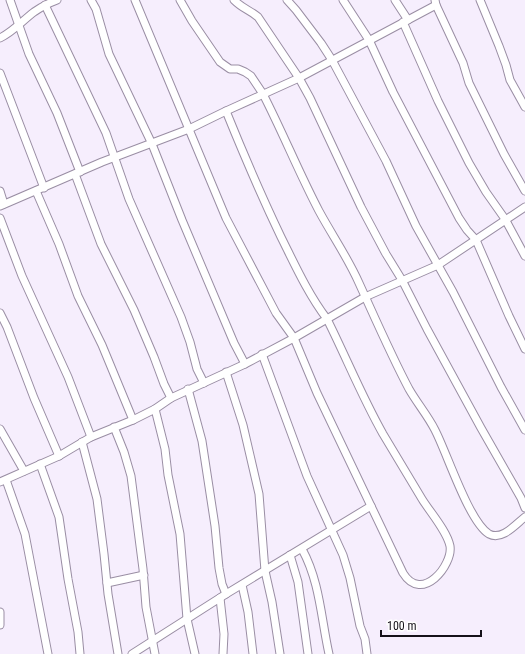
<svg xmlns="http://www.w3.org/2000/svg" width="525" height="654" font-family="'Roboto Condensed',sans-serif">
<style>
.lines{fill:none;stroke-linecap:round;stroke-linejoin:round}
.minor-casing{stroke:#9a8ea4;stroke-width:9}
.minor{stroke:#fff;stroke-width:7}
</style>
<rect width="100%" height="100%" fill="#f6eefd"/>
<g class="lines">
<!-- minor casing -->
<g class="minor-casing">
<g id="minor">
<polyline points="10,0 29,54 57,113 80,172"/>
<polyline points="91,0 96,9 109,54 152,144 182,220 234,343 245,364"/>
<path d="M135 0 226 218 276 313 294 338 317 393 403 573C422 604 453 565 450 546 447 531 430 512 422 499 409 477 396 456 383 434 362 397 346 357 327 319 308 294 295 265 281 237 261 195 243 153 226 111"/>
<path d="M180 0 192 21 220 62 230 69H238L245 72 251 76 263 94C283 133 299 173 319 211 332 235 348 258 359 283 375 318 391 355 409 389 417 403 428 416 435 430 447 453 469 522 489 534 502 541 516 524 525 517"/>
<path d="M234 0C243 9 250 10 258 17L299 78 310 98 361 207 386 254 402 280 427 329 481 428 521 498 525 508"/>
<polyline points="287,0 296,10 321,43 332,60 386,161 416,226 453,292 501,387 525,430"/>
<polyline points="343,0 369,40 393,92 459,218 467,230 476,240 509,316 525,349"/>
<polyline points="395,0 408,20"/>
<polyline points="480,0 499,46 506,65 510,80 525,107"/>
<polyline points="45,5 106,133 129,199 181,317 190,342 197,369 204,383"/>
<polyline points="436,5 463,63 469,83 504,154 525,191"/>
<polyline points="403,22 438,101 469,163 486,192 505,219 525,256"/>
<path d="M0 38C13 32 22 21 34 12 41 7 49 3 57 0"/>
<polyline points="0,73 44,188"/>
<polyline points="75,174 101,244 134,310 154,357 164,384 171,398"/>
<polyline points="0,191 4,204"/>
<polyline points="36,191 59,244 78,296 102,345 133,420"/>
<polyline points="0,206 102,162 189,129 226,111 299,78 436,5 435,0"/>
<polyline points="0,218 22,276 68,377 91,437"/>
<polyline points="0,313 7,327 34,398 59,456"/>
<polyline points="262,354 307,476 343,555 350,578 360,626 365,639 367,654"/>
<polyline points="226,372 243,425 259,494 265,571 272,602 280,654"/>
<polyline points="188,389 202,441 215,526 219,568 222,584 226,594"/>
<polyline points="155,409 165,449 168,475 180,534 187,619 195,654"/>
<polyline points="114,427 124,452 131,476 143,569 146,607 155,654"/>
<polyline points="0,429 24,471"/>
<polyline points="82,442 97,499 104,554 108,594 118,654"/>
<polyline points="40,464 59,517 68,579 78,632 80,654"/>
<polyline points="6,480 25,534 48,654"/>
<polyline points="0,482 59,456 91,437 133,420 155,409 171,398 245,364 294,338 365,297 438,265 525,207"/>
<path d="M302 549C320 582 321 618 329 654"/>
<polyline points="290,555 298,582 308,654"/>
<polyline points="107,583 144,575"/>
<polyline points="242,585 248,612 253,654"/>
<polyline points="220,598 224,634 223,654"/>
<polyline points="0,612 0,625"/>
<polyline points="132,654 226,594 371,506"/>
</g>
</g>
<!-- minor -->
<use href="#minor" class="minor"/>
</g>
<!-- scale -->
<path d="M381 630v6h100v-6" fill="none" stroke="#151119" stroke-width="2"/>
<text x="387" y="630" font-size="12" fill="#151119" stroke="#ffffff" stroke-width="3" paint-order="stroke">100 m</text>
</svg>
